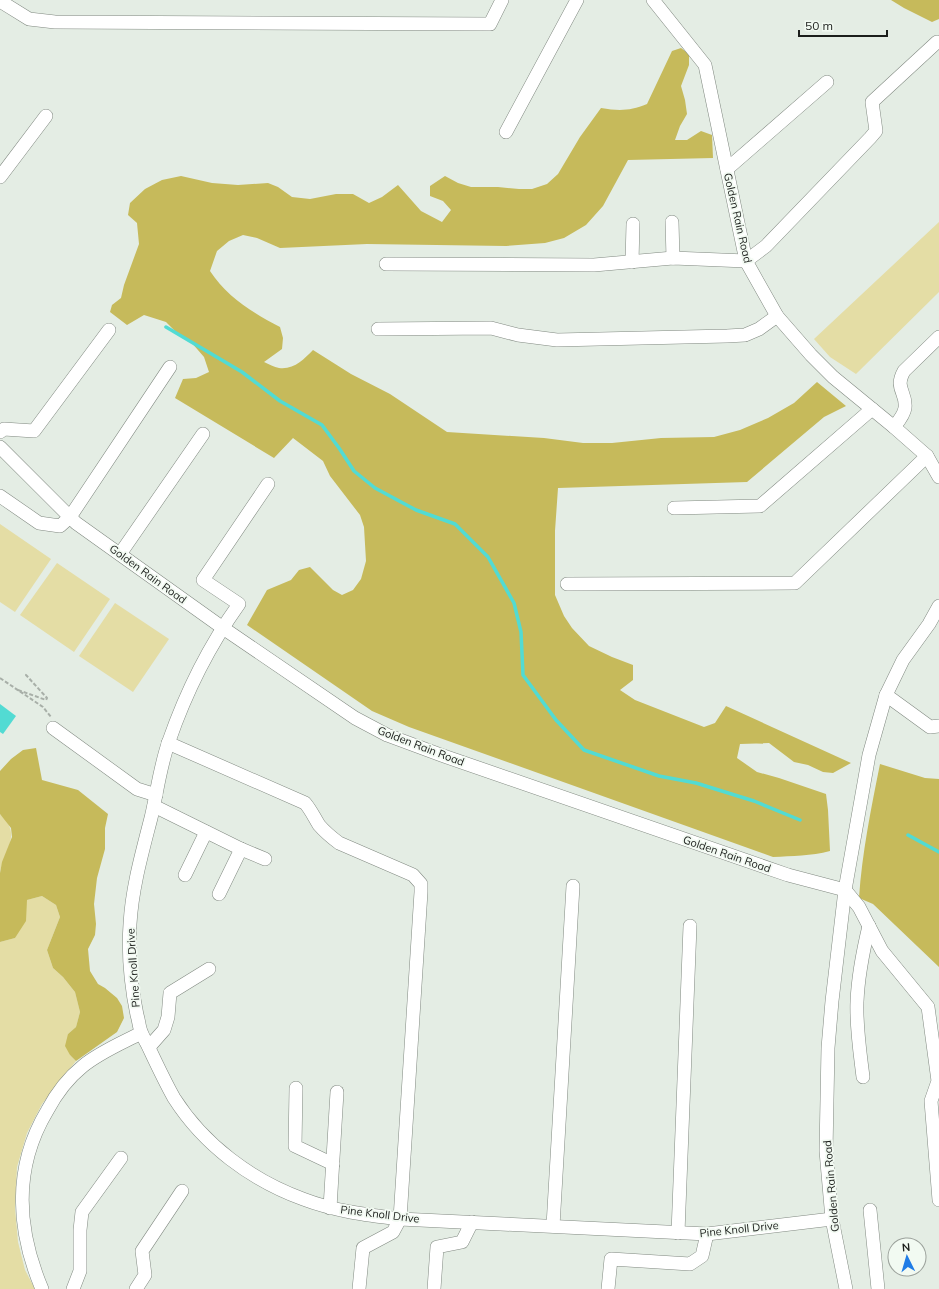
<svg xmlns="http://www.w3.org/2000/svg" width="939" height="1289" font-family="Mulish,sans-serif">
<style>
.green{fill:#e4dda5}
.forest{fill:#c6ba5b}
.water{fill:#52dbd3}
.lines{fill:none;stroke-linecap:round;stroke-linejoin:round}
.stream{stroke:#52dbd3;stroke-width:3.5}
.minor-casing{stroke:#818981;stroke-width:14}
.path{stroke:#a8afa8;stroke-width:2;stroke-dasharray:4 2;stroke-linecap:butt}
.minor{stroke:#fff;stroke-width:13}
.labels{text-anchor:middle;stroke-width:3.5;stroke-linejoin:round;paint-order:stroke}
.street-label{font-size:11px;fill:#1b1e1b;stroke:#f2faf2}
</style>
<rect width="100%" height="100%" fill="#e4ede4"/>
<!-- green -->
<g class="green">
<polygon points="939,222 939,292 856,374 830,357 814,339"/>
<polygon points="0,524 51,559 15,612 0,602"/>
<polygon points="57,563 110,599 74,652 20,615"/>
<polygon points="115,603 169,639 133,692 79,656"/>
<path d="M0 814C23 835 4 849 0 873Z"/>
<polygon points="42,896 56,905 60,917 47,950 53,968 63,977 75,992 80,1012 76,1027 68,1034 70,1055 76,1061 42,1104 27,1133 17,1167 15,1208 18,1242 25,1270 35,1289 0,1289 0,942 15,938 27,900"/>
</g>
<!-- forest -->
<g class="forest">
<polygon points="891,0 939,0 939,19 932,22 904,8"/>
<path d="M681 48 689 54V65L681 86 685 100 687 114 680 126 675 140H687L701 131 712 135 713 158 628 160 603 206 586 225 564 238 545 243 506 246 367 244 280 248 257 238 243 235 229 241 217 251 210 271C227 297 253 313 280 327L283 338 282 349 264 362C269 364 274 367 279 368 294 370 304 359 313 350L351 374 390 394 447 432 544 438 583 443H612L661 438 714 437 740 430 768 418 794 403 817 382 846 406 824 417 747 482 558 488 555 531V595L564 616 572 628 589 646 612 657 633 665V680L620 690 635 700 704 727 715 723 726 706 851 763 833 773 823 772 808 765 794 762 769 743 740 744 737 758 757 772 779 778 826 794 828 810 830 851C811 856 792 856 773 857L409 727 372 711 247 625 267 590 291 580 299 570 310 567 333 590 342 595 353 590 361 579 366 561 364 527 360 515 330 476 323 461 293 438 274 458 175 398 183 379 196 378 209 372 204 357 191 342 176 332 166 322 144 315 127 325 110 312 112 305 121 298 124 285 139 244 137 223 128 215 130 203 145 189 162 180 181 176 212 183 238 185 268 183 278 187 292 197 310 199 336 194H353L369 203 382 197 398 185 421 211 442 222 451 210 443 201 430 196V186L445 176 458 183 471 187H498L519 189H532L547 184 558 174 580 137 601 108C619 111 630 111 647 104L672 51Z"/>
<polygon points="36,748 42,780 78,790 108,814 105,828 105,849 97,878 94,904 96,924 95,935 88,949 90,971 98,984 105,988 117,998 122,1006 124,1018 117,1032 76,1061 70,1055 65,1046 68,1034 76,1027 80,1012 75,992 63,977 53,968 47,950 60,917 56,905 42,896 27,900 26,921 15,938 0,942 0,873 2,862 12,837 11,828 0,814 0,771 11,759 23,750"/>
<path d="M880 764 925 778 939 779V967L873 904 859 898C862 853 871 809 880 764Z"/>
</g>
<!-- water -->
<polygon class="water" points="0,704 16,716 3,734 0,732"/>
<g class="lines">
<!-- stream -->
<g class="stream">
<polyline points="166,327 242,372 280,401 322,425 339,448 354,471 375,488 416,510 455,524 488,557 514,603 521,632 523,675 556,720 584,750 659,776 696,783 754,801 800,820"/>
<polyline points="908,835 939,852"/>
</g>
<!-- minor casing -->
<g class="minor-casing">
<g id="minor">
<polyline points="653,0 705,65 746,261 777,316 811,355 833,377 894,427 927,456 939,477"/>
<polyline points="0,1 29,19 55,22 490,24 502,0"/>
<polyline points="506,132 577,0"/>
<polyline points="727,169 827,82"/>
<polyline points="0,177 46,116"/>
<polyline points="672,222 673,258"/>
<polyline points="632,262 633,224"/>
<polyline points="386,264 594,265 673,258 746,261 766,246 870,138 876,131 872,102 937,42"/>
<polyline points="378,329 491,328 518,335 557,340 727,336 745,335 759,329 777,316"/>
<path d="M894 427C898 422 904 415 905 408 907 392 894 389 904 371L939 337"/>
<polyline points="0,432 4,429 34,431 109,330"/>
<polyline points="0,447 76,523 223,628 355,718 387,735 441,755 788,875 845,890 859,907 882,951 928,1007 938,1081 931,1101 939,1200"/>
<path d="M268 484 203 580 239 604C209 646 186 692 169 741 160 766 157 793 151 818 142 853 132 888 130 924 128 953 131 986 137 1015 139 1021 139 1028 142 1034 144 1039 147 1043 149 1048 157 1065 165 1082 174 1098 204 1145 251 1180 303 1199 334 1211 367 1215 400 1219L707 1234 832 1219"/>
<polyline points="0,496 39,523 60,526 70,517 170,367"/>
<polyline points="674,508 760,506 872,409"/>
<polyline points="120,554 203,434"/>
<polyline points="567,584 795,583 927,456"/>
<polyline points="886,695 930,727 939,726"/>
<polyline points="53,728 137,789 156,795"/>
<path d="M168 743 305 803C311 810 314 817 319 825 325 832 331 837 339 843L413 875 421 884V892L400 1219 393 1232 363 1248 359 1289"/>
<polyline points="154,806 241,849 219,894"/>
<polyline points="241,849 265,859"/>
<polyline points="185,875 206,832"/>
<polyline points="149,1047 164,1030 168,1017 170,993 209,969"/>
<path d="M863 1077C860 1052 856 1027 857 1002 858 976 863 951 869 926"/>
<polyline points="296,1088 295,1146 333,1164"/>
<polyline points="330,1208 337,1092"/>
<polyline points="870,1210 878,1289"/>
<polyline points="553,1226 573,886"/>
<polyline points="678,1233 690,926"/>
<path d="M42 1289C17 1230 13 1168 47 1111 56 1094 68 1078 83 1066 100 1052 122 1043 141 1033"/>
<polyline points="73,1289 80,1271 80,1230 82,1212 121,1158"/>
<polyline points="136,1289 145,1275 142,1251 182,1191"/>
<polyline points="434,1289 437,1247 462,1242 472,1222"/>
<polyline points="608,1289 611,1259 690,1264 702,1256 707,1234"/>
<polyline points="846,1289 832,1219 826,1151 828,1048 832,1001 845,890 869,755 886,695 903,660 929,624 939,606"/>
</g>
</g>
<!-- path -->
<g class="path">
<polyline points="0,678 43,707 51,717"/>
<polyline points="18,690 46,700 47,698 26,675 28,673"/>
</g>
<!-- minor -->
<use href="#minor" class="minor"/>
</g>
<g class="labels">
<!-- street labels -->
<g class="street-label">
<text transform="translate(738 218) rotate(77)" y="4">Golden Rain Road</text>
<text transform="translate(148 574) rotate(36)" y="4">Golden Rain Road</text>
<text transform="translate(421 746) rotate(21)" y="4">Golden Rain Road</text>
<text transform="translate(727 854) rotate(19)" y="4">Golden Rain Road</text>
<text transform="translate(133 968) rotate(-94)" y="4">Pine Knoll Drive</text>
<text transform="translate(831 1186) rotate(-95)" y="4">Golden Rain Road</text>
<text transform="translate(380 1214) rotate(7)" y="4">Pine Knoll Drive</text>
<text transform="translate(739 1229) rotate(-6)" y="4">Pine Knoll Drive</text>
</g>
</g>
<!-- north arrow -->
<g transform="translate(907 1257) rotate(355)"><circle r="19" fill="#f2faf2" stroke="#9ca29c"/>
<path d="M0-3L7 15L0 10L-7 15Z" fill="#207ce6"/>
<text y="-6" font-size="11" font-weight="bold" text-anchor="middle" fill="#1b1e1b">N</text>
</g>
<!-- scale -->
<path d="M799 30v6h88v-6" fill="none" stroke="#1b1e1b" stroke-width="2"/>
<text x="805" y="30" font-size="12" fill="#1b1e1b" stroke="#f2faf2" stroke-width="3" paint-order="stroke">50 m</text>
</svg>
